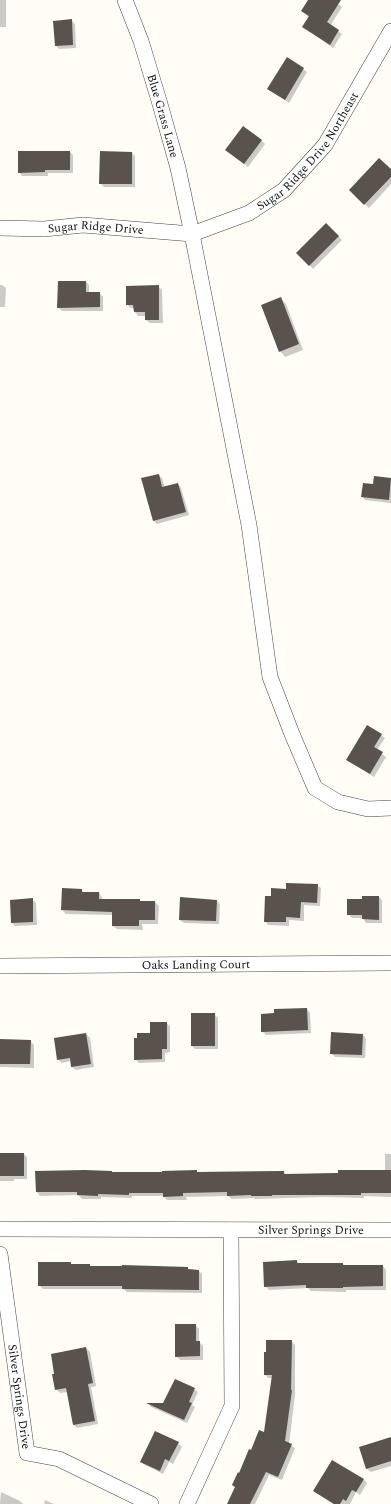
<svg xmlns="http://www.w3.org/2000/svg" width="391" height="1504" font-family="Spectral,serif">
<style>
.shadow{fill:#0003}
.building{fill:#5a524d}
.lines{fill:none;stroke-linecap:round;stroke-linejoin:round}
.minor-casing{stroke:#444;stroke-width:16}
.minor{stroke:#fff;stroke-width:15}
.labels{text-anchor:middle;stroke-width:4;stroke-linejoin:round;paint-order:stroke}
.street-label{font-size:12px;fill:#111;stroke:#fff}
</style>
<rect width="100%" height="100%" fill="#fffdf5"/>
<!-- shadow -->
<g class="shadow">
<rect x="0" y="0" width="6" height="27"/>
<polygon points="309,0 333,0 342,7 330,26 342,34 333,48 303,26 309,17 302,11"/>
<polygon points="71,20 75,24 76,48 59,49 56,46"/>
<polygon points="303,69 307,72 289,103 269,89"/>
<polygon points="261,140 265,144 248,167 226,150"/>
<polygon points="70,152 73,155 73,173 48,173 48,176 22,176 19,172"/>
<polygon points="132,153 135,156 135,187 104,187 100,183"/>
<polygon points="391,170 391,184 369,208 350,190"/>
<polygon points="326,224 342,240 313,269 298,253"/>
<polygon points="86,282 89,285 89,293 99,293 103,297 103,311 62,311 58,307"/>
<polygon points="0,285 2,285 6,288 5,307 0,307"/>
<polygon points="158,286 162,290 163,323 150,323 146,320 146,316 138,316 135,312 135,308 131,308 127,305"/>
<polygon points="281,299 286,304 303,350 285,357 280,351"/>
<polygon points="158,475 162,478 165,488 178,484 181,488 189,515 157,524 154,521"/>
<polygon points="374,477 391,479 391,503 365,500 362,496 373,486"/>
<polygon points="381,735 385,738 377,750 386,757 374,777 348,760"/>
<polygon points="317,885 321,888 320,906 304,905 304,921 289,920 289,926 268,925 265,921 272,897 287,890"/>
<polygon points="63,889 81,890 84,893 99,893 102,897 102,900 139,900 141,902 155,902 159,906 158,924 142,924 143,930 117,929 113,926 113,915 66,914 62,910"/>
<polygon points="379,897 382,900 382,923 366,923 363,918 352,918 348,914 363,900"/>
<polygon points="32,899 36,903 37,925 15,926 12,923"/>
<polygon points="216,900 220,904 219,924 184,923 180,920"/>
<polygon points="307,1009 310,1013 311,1033 266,1035 262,1031"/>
<polygon points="214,1014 218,1018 218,1049 195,1049 192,1046"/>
<polygon points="166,1023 170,1026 170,1052 165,1053 165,1062 139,1063 135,1059 151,1034"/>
<polygon points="86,1034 90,1038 94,1067 76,1070 72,1067 71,1061 62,1063 58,1059"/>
<polygon points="363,1035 366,1039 365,1058 335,1057 331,1053"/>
<polygon points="0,1040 30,1041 34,1045 34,1068 0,1067"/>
<polygon points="0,1154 24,1154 27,1157 27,1179 14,1179 14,1181 0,1181"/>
<polygon points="385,1154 391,1154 391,1197 364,1196 364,1198 325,1197 255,1199 254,1198 232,1199 228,1196 186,1197 187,1200 167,1200 163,1196 132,1196 132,1198 101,1197 101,1199 82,1199 78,1195 40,1196 37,1192 163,1173 196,1171 199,1173 284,1172 287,1175 385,1171"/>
<polygon points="297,1261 299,1264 343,1264 345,1266 383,1266 386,1270 386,1290 346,1290 346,1292 311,1291 308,1288 269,1290 265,1286"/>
<polygon points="70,1263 72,1265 90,1265 92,1267 187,1268 190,1270 199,1271 202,1274 202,1293 127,1292 124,1289 43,1289 39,1285"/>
<polygon points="195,1325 199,1329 199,1342 203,1346 203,1360 180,1360 176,1356"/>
<polygon points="291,1341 295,1345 295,1395 289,1444 295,1448 282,1480 269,1475 255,1504 230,1504 251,1451 265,1434 273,1378 268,1378 265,1374 267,1353"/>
<polygon points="86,1348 90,1352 96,1386 91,1387 98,1424 77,1428 74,1425 68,1392 60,1393 56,1389"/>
<polygon points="194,1389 198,1392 192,1405 195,1407 187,1423 151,1407 149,1404 164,1404"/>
<polygon points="391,1438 391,1466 371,1472 367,1469 360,1448"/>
<polygon points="178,1443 182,1447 173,1464 169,1462 163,1474 145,1465 141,1462"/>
<polygon points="363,1479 367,1483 360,1495 356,1492 350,1504 333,1504 314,1491"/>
<polygon points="1,1492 20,1501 23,1504 0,1504"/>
<polygon points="45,1500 54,1504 44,1504"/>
</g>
<!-- building -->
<g class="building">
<polygon points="308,0 341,0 327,22 339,30 330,45 302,27 309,16 301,11"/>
<polygon points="72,19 73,45 55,46 53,21"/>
<polygon points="287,57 304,68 285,100 267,89"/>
<polygon points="243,126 262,140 244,164 225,150"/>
<polygon points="18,151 70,151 70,170 45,170 45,172 18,173"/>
<polygon points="100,151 132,152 132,184 99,184"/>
<polygon points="379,158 391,169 391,177 364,205 349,190"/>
<polygon points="326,223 339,236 309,266 296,253"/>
<polygon points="58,281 86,281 86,292 100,292 100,307 57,308"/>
<polygon points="159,285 159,320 145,320 145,312 134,312 133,305 126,305 126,286"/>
<polygon points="281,297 299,344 279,352 261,305"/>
<polygon points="159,474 162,487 178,483 186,512 153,521 141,478"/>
<polygon points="374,476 391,478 389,500 361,497 363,483 373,484"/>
<polygon points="367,725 382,734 374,747 383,752 370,774 346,760"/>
<polygon points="286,883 318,884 317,903 301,902 300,918 286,917 286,922 264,922 265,896 271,896 271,888 286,889"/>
<polygon points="62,888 82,889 82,892 99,892 99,899 140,899 140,901 155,901 155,920 139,920 139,926 112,926 112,912 61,910"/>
<polygon points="362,896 379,896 379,920 362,919 362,915 347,915 347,899 362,899"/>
<polygon points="180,897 217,900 216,921 179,920"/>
<polygon points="33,898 33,922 11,923 10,900"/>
<polygon points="307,1008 308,1030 261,1032 261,1014 274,1013 274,1009"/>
<rect x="191" y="1013" width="24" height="33"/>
<polygon points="150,1022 167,1022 167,1049 162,1049 162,1059 134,1060 134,1038 137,1038 137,1033 150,1033"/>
<polygon points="331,1032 363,1034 362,1055 330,1054"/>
<polygon points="86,1033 91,1064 71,1067 70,1058 57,1060 54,1038"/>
<polygon points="0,1039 31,1040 30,1064 0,1064"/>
<rect x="0" y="1153" width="24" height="23"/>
<polygon points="85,1170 112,1171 112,1172 162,1172 162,1171 197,1170 197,1172 284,1171 284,1174 338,1173 338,1170 391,1170 391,1193 361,1193 361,1195 272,1195 272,1196 251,1196 251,1195 227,1196 227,1192 183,1193 183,1196 163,1197 163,1193 129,1193 129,1195 98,1194 98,1196 77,1195 77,1192 36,1192 35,1171"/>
<polygon points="297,1260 297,1263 343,1263 343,1265 383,1265 383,1286 343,1287 343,1288 306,1288 306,1285 264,1287 263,1262"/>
<polygon points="38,1262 71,1262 71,1264 90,1264 90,1266 122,1266 122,1265 188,1267 188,1269 199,1270 199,1290 122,1289 122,1286 38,1286"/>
<polygon points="175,1324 196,1324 196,1341 200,1341 200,1356 175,1357"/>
<polygon points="266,1340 292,1340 291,1390 292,1390 285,1441 292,1444 278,1477 266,1472 250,1504 227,1504 235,1487 232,1485 238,1472 239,1473 249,1449 251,1450 259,1430 264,1432 272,1375 264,1375 264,1352 266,1352"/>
<polygon points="86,1347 93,1383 88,1384 95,1421 73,1425 66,1388 55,1390 52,1374 54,1374 51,1354"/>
<polygon points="175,1379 195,1388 189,1402 192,1403 184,1420 146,1403 163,1403"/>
<polygon points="155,1431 179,1442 169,1461 165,1459 160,1471 140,1462"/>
<polygon points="391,1437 391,1461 366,1469 359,1447"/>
<polygon points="332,1460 364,1479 356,1492 352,1490 346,1501 343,1499 340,1504 334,1504 313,1491"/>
</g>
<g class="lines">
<!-- minor casing -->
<g class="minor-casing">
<g id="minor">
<path id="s1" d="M125 0 141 41 160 104 178 168 192 234 249 525 270 677 292 734 315 788 338 802 368 809 391 808"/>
<path id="s2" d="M0 228 44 229 83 225 192 234 249 213 284 190 325 145 391 31"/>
<path id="s3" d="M0 966 391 963"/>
<path id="s4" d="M0 1229 391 1230"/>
<path id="s5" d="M0 1254 27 1453 59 1459 151 1504"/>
<polyline points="187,1504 232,1406 231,1230"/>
</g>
</g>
<!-- minor -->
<use href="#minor" class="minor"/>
</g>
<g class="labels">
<!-- street labels -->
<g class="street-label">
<text dy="4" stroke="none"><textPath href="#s1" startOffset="122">Blue Grass Lane</textPath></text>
<text dy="4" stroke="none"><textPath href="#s2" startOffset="340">Sugar Ridge Drive Northeast</textPath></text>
<text dy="4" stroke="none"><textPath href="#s2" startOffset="96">Sugar Ridge Drive</textPath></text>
<text dy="4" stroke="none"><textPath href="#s3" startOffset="196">Oaks Landing Court</textPath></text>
<text dy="4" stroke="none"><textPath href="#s4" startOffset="311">Silver Springs Drive</textPath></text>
<text dy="4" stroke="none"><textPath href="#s5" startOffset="144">Silver Springs Drive</textPath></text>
</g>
</g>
</svg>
